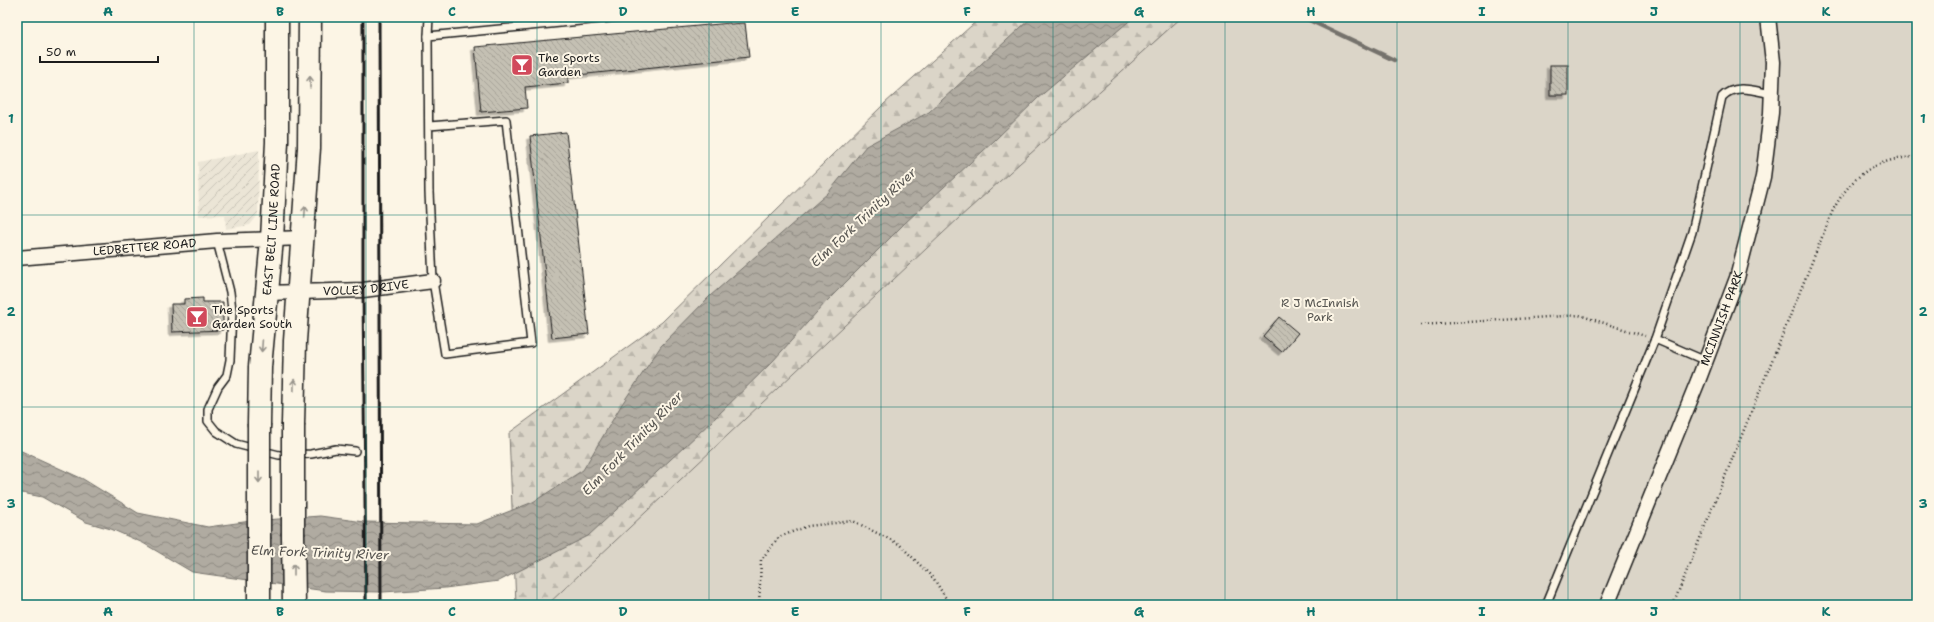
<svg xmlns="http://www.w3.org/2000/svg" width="1934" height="622" font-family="'Shantell Sans',sans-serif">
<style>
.industrial{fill:url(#industrial-furrows)}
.forest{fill:url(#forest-firs);stroke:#7c7872}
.green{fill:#dbd5c8;stroke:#7c7872}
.water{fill:url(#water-waves);stroke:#75726c}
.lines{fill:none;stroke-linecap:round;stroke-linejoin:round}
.stream{stroke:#75726c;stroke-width:4.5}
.building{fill:url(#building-back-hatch);stroke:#1c1c1c;filter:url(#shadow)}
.service-casing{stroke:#1c1c1c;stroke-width:10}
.minor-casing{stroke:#1c1c1c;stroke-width:17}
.primary-casing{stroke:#1c1c1c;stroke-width:25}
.path{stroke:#1c1c1c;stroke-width:2.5;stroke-dasharray:1 3;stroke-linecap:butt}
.service{stroke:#fcf5e5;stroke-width:7}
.minor{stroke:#fcf5e5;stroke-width:14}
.primary{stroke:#fcf5e5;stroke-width:22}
.rail{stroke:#1c1c1c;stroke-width:3}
.primary-bridge-casing{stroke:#1c1c1c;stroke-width:25;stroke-linecap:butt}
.primary-bridge{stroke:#fcf5e5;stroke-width:22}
.oneway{stroke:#97938b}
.grid{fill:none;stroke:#0f766e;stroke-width:1;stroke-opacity:0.55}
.labels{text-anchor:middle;stroke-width:4;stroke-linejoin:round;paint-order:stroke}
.poi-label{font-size:12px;fill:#1c1c1c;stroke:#fcf5e5;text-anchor:start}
.street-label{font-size:12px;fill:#1c1c1c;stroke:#fcf5e5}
.park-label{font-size:12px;fill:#555450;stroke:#fcf5e5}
.water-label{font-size:13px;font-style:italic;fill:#575551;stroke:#fcf5e5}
.neatline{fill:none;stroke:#0f766e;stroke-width:1.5}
.grid-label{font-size:13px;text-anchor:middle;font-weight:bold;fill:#0f766e}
</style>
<defs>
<pattern id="industrial-furrows" width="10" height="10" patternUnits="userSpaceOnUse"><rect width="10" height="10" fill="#ebe5d6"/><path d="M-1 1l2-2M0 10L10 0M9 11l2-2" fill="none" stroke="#c9c4b7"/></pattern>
<pattern id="forest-firs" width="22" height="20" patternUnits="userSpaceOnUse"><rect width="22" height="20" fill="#dbd5c8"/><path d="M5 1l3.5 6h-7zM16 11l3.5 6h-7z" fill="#bbb6ab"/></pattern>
<pattern id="water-waves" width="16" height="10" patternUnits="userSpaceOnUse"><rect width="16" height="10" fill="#b0aba1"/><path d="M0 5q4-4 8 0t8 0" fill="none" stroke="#8e8a82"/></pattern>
<pattern id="building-back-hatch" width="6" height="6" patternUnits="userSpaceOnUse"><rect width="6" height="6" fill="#c4c0b3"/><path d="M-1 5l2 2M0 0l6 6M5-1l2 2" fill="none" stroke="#a8a499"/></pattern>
<filter id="shadow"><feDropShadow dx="-3.5" dy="3.5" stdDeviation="0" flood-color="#0004"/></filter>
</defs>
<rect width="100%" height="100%" fill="#fcf5e5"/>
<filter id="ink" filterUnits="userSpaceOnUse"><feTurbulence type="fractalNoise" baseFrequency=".025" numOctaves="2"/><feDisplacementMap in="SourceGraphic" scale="8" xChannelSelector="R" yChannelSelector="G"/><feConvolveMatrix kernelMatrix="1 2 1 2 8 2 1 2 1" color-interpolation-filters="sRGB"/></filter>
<g filter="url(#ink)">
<!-- industrial -->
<polygon class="industrial" points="259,150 258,215 250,225 226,229 225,215 199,216 198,162"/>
<!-- forest -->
<polygon class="forest" points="981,17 1182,17 959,219 566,605 516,605 509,433 662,322 884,104"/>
<!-- green -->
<polygon class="green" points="1182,17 1917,17 1917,605 547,605 959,218"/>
<!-- water -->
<polygon class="water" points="1032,17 1134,17 1038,98 995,140 905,223 825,303 773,361 712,421 588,536 499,581 445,588 383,592 326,591 192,572 143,543 111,529 86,522 42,497 17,492 17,449 83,479 138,513 208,527 251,521 320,516 364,522 477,524 533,502 583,470 622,404 661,346 710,296 828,193 866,146 929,112"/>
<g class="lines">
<!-- stream -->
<polyline class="stream" points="1303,17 1394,60"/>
</g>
<!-- building -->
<g class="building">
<polygon points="730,23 730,24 745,23 749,57 568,76 568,83 525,87 527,108 481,112 475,47"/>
<rect x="1550" y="65" width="18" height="30"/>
<polygon points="566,132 589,334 552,338 530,136"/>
<polygon points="203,298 203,302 223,302 223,330 172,332 171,304 184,304 184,299"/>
<polygon points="1279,317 1298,333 1282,352 1263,336"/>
</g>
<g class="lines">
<!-- service casing -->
<g class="service-casing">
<g id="service">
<polyline points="428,36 429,17"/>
<polyline points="429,126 506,120 531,343 445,354 433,281 429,192 428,36 621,17"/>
<polyline points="217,241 230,292 232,310 230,360 227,375 218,387 208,409 208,421 216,431 236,444 279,455 311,454 336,449 355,451"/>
<path d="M1706 361 1655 339 1692 232 1722 97C1735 83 1755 91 1772 94"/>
<polyline points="1546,605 1655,339"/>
</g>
</g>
<!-- minor casing -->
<g class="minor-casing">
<g id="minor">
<path id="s1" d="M17 258 217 241 303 238"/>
<path id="s2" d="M267 293 363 290 433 281"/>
<path id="s3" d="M1607 605 1698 381 1737 278 1763 177 1771 113 1773 62 1768 17"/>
</g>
</g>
<!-- primary casing -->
<g class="primary-casing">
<g id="primary">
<path id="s4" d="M259 424 260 367 272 239 277 142V17"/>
<polyline points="293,424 295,341 309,148 310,17"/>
<polyline points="293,535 294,605"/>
<polyline points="259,539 259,605"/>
</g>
</g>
<!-- path -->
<g class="path">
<polyline points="1420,325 1579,315 1645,336"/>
<polyline points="759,605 761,560 779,537 808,526 853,521 899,544 934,579 950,605"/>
<path d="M1673 605 1833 210C1852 175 1876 158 1917 157"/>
</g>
<!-- service -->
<use href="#service" class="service"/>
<!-- minor -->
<use href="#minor" class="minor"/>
<!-- primary -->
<use href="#primary" class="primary"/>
<!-- rail -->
<g class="rail">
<polyline points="363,17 363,290 366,605"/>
<polyline points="379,17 381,605"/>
</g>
<!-- primary-bridge casing -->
<g class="primary-bridge-casing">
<g id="primary-bridge">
<polyline points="259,424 259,539"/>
<polyline points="293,424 293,535"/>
</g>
</g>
<!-- primary-bridge -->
<use href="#primary-bridge" class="primary-bridge"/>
</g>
<!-- one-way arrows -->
<defs><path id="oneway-shaft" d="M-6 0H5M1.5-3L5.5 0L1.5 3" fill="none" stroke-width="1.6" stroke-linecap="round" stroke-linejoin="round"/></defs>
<g class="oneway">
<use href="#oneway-shaft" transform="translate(310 82) rotate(-90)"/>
<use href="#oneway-shaft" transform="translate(305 212) rotate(-86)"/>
<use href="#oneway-shaft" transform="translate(262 346) rotate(94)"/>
<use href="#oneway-shaft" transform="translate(294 385) rotate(-89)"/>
<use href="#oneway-shaft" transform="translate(259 477) rotate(90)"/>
<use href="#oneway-shaft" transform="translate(294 570) rotate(-90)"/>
</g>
</g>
<!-- grid -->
<path class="grid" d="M194 17V605M366 17V605M537 17V605M709 17V605M881 17V605M1053 17V605M1225 17V605M1397 17V605M1568 17V605M1740 17V605M17 215H1917M17 407H1917"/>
<!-- icons -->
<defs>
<g id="bar-square" transform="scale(1.15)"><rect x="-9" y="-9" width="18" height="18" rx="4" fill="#d1495b" stroke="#fcf5e5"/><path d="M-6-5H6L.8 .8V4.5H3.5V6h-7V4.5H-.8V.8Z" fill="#fff"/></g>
</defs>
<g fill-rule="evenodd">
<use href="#bar-square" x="522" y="65"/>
<use href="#bar-square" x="197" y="317"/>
</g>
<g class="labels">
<!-- poi labels -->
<g class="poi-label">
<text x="538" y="62">The Sports<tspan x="538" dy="14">Garden</tspan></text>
<text x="212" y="314">The Sports<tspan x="212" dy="14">Garden South</tspan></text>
</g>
<!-- street labels -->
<g class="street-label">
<text dy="4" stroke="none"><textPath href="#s4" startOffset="195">EAST BELT LINE ROAD</textPath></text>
<text dy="4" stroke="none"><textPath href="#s1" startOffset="128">LEDBETTER ROAD</textPath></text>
<text dy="4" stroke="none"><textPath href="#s2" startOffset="99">VOLLEY DRIVE</textPath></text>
<text dy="4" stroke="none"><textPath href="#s3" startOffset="309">MCINNISH PARK</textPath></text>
</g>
<!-- park labels -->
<g class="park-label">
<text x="1320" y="307">R J McInnish<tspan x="1320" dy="14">Park</tspan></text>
</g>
<!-- water labels -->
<g class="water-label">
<text transform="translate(863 217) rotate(-43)" y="5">Elm Fork Trinity River</text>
<text transform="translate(632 443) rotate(-46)" y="5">Elm Fork Trinity River</text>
<text transform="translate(320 552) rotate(2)" y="5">Elm Fork Trinity River</text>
</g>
</g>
<!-- margin -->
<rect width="1934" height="622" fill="none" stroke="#fcf5e5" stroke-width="44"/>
<!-- scale -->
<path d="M40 56v6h118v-6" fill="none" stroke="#1c1c1c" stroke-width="2"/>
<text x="46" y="56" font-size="12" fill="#1c1c1c" stroke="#fcf5e5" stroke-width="3" paint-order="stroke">50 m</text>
<rect x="22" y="22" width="1890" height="578" class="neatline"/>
<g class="grid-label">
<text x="108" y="16">A</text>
<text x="280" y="16">B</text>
<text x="452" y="16">C</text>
<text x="623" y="16">D</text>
<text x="795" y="16">E</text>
<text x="967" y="16">F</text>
<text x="1139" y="16">G</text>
<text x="1311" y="16">H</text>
<text x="1482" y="16">I</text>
<text x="1654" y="16">J</text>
<text x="1826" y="16">K</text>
<text x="11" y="123">1</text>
<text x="1923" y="123">1</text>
<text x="11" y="316">2</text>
<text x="1923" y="316">2</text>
<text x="11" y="508">3</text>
<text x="1923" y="508">3</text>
<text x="108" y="616">A</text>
<text x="280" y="616">B</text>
<text x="452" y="616">C</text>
<text x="623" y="616">D</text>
<text x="795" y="616">E</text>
<text x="967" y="616">F</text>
<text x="1139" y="616">G</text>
<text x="1311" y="616">H</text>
<text x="1482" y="616">I</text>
<text x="1654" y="616">J</text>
<text x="1826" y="616">K</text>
</g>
</svg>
